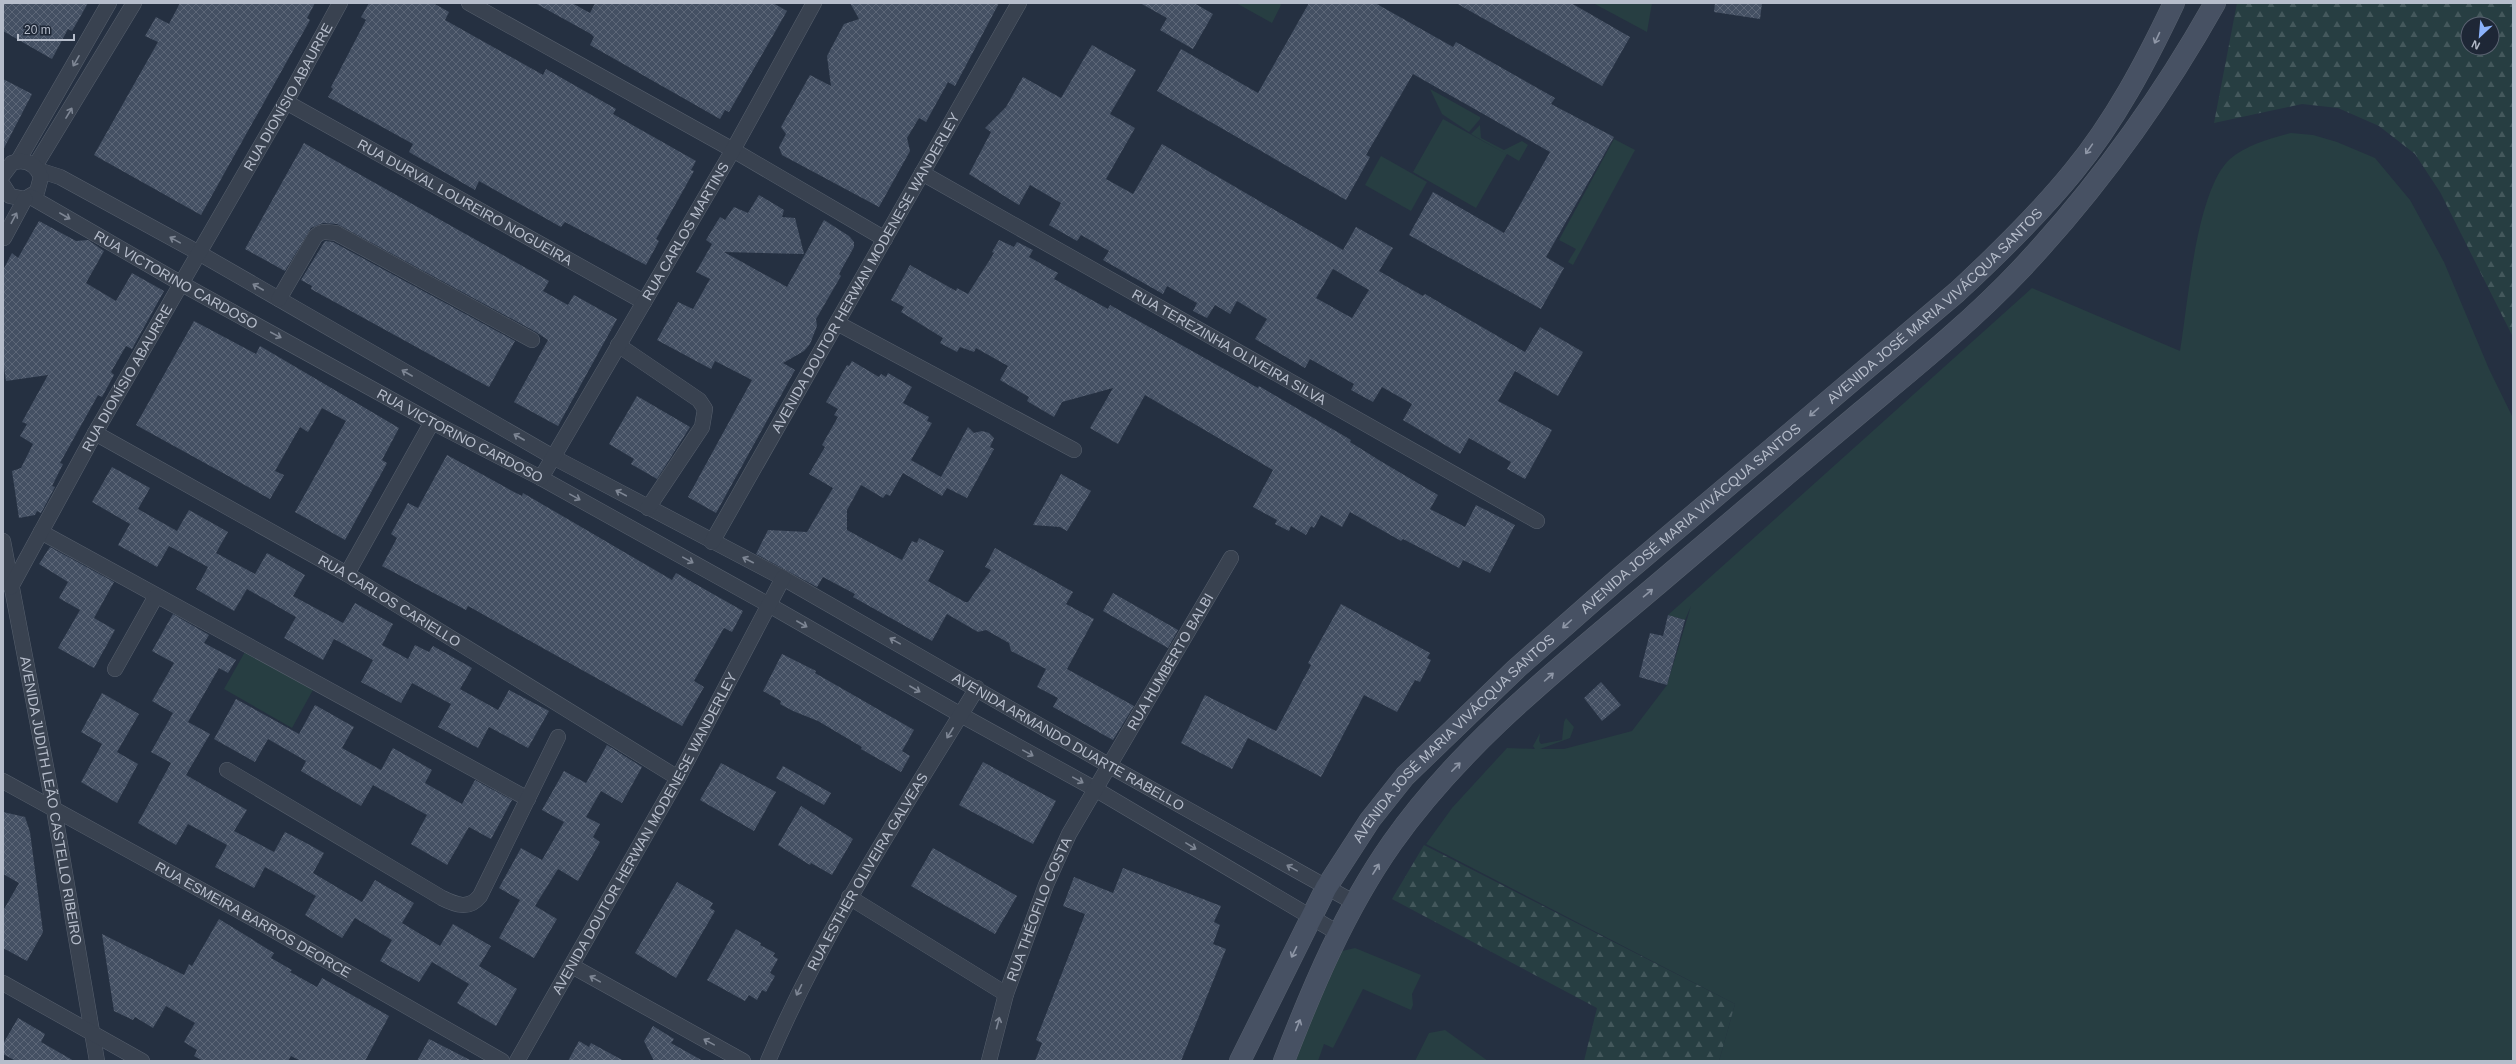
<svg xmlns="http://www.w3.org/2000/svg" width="2516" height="1064" font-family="Arial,sans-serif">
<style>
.green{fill:#273e42}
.forest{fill:url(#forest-firs);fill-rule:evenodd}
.building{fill:url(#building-cross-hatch);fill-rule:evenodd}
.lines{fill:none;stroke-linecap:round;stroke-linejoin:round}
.street-casing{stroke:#57606e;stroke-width:16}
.secondary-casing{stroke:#57606e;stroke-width:22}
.street{stroke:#394250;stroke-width:15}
.secondary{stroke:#475163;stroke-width:21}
.oneway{stroke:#8f97a7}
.oneway2{stroke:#7e8694}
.labels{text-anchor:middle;stroke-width:3.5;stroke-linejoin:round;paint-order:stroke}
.street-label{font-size:14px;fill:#b6bdcb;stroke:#1e2736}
</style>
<defs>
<pattern id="forest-firs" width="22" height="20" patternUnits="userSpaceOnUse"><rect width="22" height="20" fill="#273e42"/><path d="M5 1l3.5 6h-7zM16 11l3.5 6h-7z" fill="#44585c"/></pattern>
<pattern id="building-cross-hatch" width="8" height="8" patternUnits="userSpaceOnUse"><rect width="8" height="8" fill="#445063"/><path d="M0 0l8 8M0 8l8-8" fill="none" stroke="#5d6778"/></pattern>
</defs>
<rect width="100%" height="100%" fill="#253041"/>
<!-- green -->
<g class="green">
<polygon points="1236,3 1280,3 1281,5 1272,23"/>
<polygon points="1593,3 1652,3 1647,32"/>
<polygon points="1430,89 1480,117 1480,119 1469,132 1442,114"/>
<polygon points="1443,119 1506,154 1471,134 1480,125 1481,138 1504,150 1522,141 1528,145 1519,161 1507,154 1476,208 1413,172"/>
<path d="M2291 133 2313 135 2337 142 2375 158 2410 200 2444 262 2489 369 2513 418V1061H1719L1735 1004 1426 844 1452 808 1507 748 1535 749 1533 746 1540 733 1539 741 1541 744 1562 740 1564 722 1566 718 1574 727 1570 738 1540 749H1564L1632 731 1667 685 1691 606 1685 620 1668 615 2032 288 2180 351C2188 304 2196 190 2230 159 2246 145 2271 138 2291 133Z"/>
<polygon points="1614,139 1635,150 1573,265 1568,262 1576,249 1559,240"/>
<polygon points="1381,156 1427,182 1411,211 1365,185"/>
<polygon points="246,650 314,688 292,728 224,689"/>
<polygon points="1355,948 1421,975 1412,994 1413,1005 1411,1010 1363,989 1333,1048 1324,1044 1318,1061 1296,1061 1305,1034 1342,951"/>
<polygon points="1445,1030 1488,1061 1415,1061 1429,1033"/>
</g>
<!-- forest -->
<g class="forest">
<path d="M2237 3H2513V337L2440 192 2415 154 2379 126 2338 108 2302 104 2214 123ZM2468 24H2492V48H2468Z"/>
<polygon points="1424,845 1735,1004 1719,1061 1584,1061 1597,1008 1392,899"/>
</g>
<!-- building -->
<g class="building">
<polygon points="3,3 88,3 72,31 68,29 52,59 3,31"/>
<polygon points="180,3 315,3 307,18 310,20 201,215 94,155 158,42 145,36 156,17 169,24"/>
<polygon points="369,3 433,3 449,12 445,20 543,75 546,69 616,109 613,114 696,161 691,170 694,171 656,239 659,241 646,265 565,222 561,227 479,181 475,190 409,152 413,144 328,97 333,89 331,87 366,20 361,17"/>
<polygon points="535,3 572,3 590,13 595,3 773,3 787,11 729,112 725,110 720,119 590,45 594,37 591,34"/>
<polygon points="850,3 999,3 955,86 948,82 926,122 919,118 907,138 910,151 879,207 782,155 779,147 786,134 781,127 810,75 831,86 827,56 844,24 859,19"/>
<polygon points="1140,3 1194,3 1213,14 1193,49 1160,30 1167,18"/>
<polygon points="1309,3 1375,3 1453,47 1456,42 1555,98 1551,104 1614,137 1546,257 1564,268 1541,309 1409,235 1433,192 1504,233 1550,152 1413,74 1366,155 1370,157 1346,200 1157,91 1181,49 1258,93"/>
<polygon points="1456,3 1571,3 1630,37 1602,86"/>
<polygon points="1715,3 1762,3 1760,19 1714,12"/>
<path d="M1092 45 1136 70 1110 114 1135 128 1106 179 1133 194 1162 144 1343 250 1356 227 1393 248 1379 271 1423 296 1425 294 1525 352 1540 327 1583 352 1558 396 1515 371 1498 401 1552 430 1525 479 1507 469 1511 462 1469 438 1460 454 1403 420 1412 404 1382 387 1373 402 1351 390 1354 384 1310 359 1305 368 1255 339 1267 319 1237 301 1230 314 1215 305 1207 318 1193 311 1197 303 1167 286 1163 294 1103 260 1109 251 1081 235 1077 241 1049 225 1061 203 1030 185 1019 205 969 174 991 132 985 128 1006 107 1023 77 1061 98ZM1333 269 1369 290 1352 318 1316 298Z"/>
<polygon points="3,79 32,94 3,150"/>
<polygon points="304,143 549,281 543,291 568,305 574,295 617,319 558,426 514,402 548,340 536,332 337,224 323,223 311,228 285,271 245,249"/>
<polygon points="759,195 784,210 782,217 795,218 804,254 724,252 787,287 824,220 849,236 854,242 854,247 839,274 841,276 816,319 817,326 810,344 804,351 783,363 795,370 716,513 688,497 752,380 715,361 711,369 657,340 678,302 693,309 710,279 696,272 712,244 706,240 720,217 725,220 734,207 748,213"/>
<polygon points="39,221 76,241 88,240 104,251 86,283 116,301 132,273 164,291 132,349 126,346 111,372 114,375 102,397 98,395 60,463 63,464 52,486 55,487 41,513 37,511 35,515 19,518 12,471 21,468 33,444 20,436 27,424 22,422 48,375 6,381 3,361 3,270 12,253 18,258"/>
<polygon points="999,240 1014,247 1017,242 1033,250 1029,257 1058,273 1054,279 1108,309 1110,305 1258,388 1259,386 1351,440 1350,442 1382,462 1438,495 1430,509 1465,527 1476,505 1515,525 1490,573 1463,560 1459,568 1403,539 1401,541 1350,512 1342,527 1321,515 1314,528 1311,526 1306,535 1291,526 1289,531 1275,524 1277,520 1253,507 1273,470 1145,395 1118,444 1090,428 1113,388 1062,402 1054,417 1027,401 1029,397 1000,380 1008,366 976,348 974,352 960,347 957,352 940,343 943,338 901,312 904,307 891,300 910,265 956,291 957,288 968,294 994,253 992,252"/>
<polygon points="325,241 333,242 515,341 489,387 311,289 312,286 301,280"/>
<polygon points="194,321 256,354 260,346 399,428 382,460 387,463 345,540 295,512 346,421 322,408 308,432 300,427 275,471 284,475 270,499 136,425"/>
<polygon points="852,361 879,377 881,374 886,377 888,373 912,387 903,403 929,417 927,421 932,423 911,460 941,477 968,427 974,433 982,431 989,433 994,438 990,447 994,449 967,498 947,488 942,496 903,473 890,496 886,494 883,498 861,485 847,510 847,530 902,560 912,541 917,543 919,538 944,551 928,581 965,602 968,602 991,570 985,567 995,548 1073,592 1066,604 1094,619 1067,669 1134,706 1113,740 1053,707 1058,698 1037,687 1046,669 1011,651 1009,643 986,630 978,632 947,614 932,641 853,597 855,594 823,577 817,587 756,554 768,530 807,532 833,488 809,474 825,447 822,445 838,417 834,415 838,409 826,402 847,365 849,366"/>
<polygon points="637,396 690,427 657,479 631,464 634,459 609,444"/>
<polygon points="447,455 514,492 522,496 523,493 672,580 676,573 743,611 732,632 724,628 694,681 704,687 682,726 468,606 466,610 382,566 397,538 391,534 408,503 418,508"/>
<polygon points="112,467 150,488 138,509 177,531 189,510 228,532 216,553 255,574 267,553 305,575 293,596 343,623 355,603 371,612 393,624 382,645 408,659 415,645 429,652 433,646 449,655 472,668 460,689 498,710 509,690 549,711 528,748 489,727 478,748 438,727 451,704 412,683 401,703 361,682 373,660 334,639 323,660 284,638 296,617 247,589 234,611 196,589 208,567 169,546 157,567 118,545 130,524 92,502"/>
<polygon points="1061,474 1091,491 1067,531 1060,527 1033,525"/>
<polygon points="50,547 114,582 94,618 115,630 94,668 58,648 80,610 59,598 68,582 39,564"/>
<polygon points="1113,593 1178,630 1168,648 1103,611"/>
<polygon points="1341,604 1430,653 1427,658 1431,660 1420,682 1415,680 1397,712 1364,695 1321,777 1248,738 1232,769 1181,743 1205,695 1276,731 1311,665 1308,663"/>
<polygon points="173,614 209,635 204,643 236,660 228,673 219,668 188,722 210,734 186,775 247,810 234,831 274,852 285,832 308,844 324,853 313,873 362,902 375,880 414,903 402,923 440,946 453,924 491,946 479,966 517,989 496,1026 457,1003 469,984 432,962 419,982 380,961 392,940 355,918 342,938 305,915 316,896 281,876 265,867 254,888 215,867 227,845 188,824 176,845 138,823 171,763 151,752 173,713 152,701 174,663 152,651"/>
<polygon points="1668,615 1685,620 1667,685 1639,677 1650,633 1663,636"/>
<polygon points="782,654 816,671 815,673 914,730 902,751 910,756 901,772 861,749 862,747 818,721 793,711 780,704 781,701 763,691"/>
<polygon points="1601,682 1621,705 1602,721 1584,698"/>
<polygon points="102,693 139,714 117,752 138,764 117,803 81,782 102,744 81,732"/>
<polygon points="236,699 299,734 315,705 354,727 342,748 381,770 393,748 432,770 425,783 462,804 475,780 512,800 491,839 469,827 447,865 411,844 427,815 373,785 361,806 301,771 306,761 268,739 255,762 214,739"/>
<polygon points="607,745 642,767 622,803 601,791 586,817 600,824 593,837 600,842 578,881 558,869 535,906 557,919 534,958 499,938 520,900 499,888 521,848 542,860 564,822 542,810 564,771 586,783"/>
<polygon points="983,762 1056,801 1033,844 959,805"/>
<polygon points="721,763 776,792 754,831 700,800"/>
<polygon points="783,766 831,793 824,805 776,778"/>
<polygon points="801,806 853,839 832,875 811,863 810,865 778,845"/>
<polygon points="3,812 25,817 30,832 43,932 27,961 3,948 3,911 19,883 3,874"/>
<polygon points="933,848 1017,896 995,934 911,886"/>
<polygon points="1123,868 1221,906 1214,922 1220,925 1213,944 1226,949 1181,1061 1035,1061 1042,1043 1036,1040 1085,914 1063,906 1074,877 1113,893"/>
<polygon points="677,882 713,903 710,908 715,911 676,978 635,953"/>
<polygon points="219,919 274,953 271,958 292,970 290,972 317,987 322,978 389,1016 365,1061 301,1061 291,1056 288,1061 203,1061 194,1056 197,1050 184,1042 195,1023 166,1006 153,1028 135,1017 133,1020 114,1011 102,934 184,975 189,964 192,966"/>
<polygon points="736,929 761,943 760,945 775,953 773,956 778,959 770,973 775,976 766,992 762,990 757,1000 749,995 745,1001 707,980"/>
<polygon points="18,1018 45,1034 41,1042 74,1061 16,1061 3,1054 3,1044"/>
<polygon points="653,1026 674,1039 671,1043 703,1061 654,1061 644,1041"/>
<polygon points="429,1039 472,1061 417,1061"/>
<polygon points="579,1041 589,1047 591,1043 624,1061 568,1061"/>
</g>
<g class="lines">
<!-- street casing -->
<g class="street-casing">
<g id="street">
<polyline points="469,3 733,150 885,239"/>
<path id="s1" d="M286 102 644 302"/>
<polyline points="18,161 109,3"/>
<polyline points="35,166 134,3"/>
<path id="s2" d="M38 170 60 177 199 253 553 457 783 578 1110 766 1355 903"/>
<path id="s3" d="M922 173 1537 521"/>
<path d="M3 175 12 163C26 158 36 164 41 177L37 192 25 199 10 196 3 185"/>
<path id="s4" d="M31 197 182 284 432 422 541 478 769 605 961 715 1095 789 1338 933"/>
<polyline points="4,238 25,199"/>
<path d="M279 299 315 237C321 230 327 232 336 233L532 340"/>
<polyline points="837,323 1074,450"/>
<polyline points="618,345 699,400 705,409 702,427 648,508"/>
<path id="s5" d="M95 433 347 574 678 778"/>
<path id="s6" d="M541 478 733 150 814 3"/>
<polyline points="41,532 528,799"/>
<path id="s7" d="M3 541 54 809 97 1061"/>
<path id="s8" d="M712 542 1019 3"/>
<polyline points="347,574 432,422"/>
<path id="s9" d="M11 587 95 433 286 102 340 3"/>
<polyline points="115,669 156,596"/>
<path d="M227 770 442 898C456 905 469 910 480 896L558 737"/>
<path id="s10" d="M3 781 263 924 502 1061"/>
<polyline points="849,897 1006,994"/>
<polyline points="572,966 743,1061"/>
<polyline points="3,983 142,1061"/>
<path id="s11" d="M517 1061 678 778 783 578"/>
<path id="s12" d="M768 1061C824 929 903 810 977 688"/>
<path id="s13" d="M989 1061 1006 994 1046 885 1069 834 1231 558"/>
</g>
</g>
<!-- secondary casing -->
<g class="secondary-casing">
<g id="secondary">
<path id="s14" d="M1240 1061 1326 888 1370 820 1405 776 1516 669 1618 579 1957 292C1998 254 2038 215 2073 172 2115 121 2146 62 2174 3"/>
<path d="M1284 1061C1313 986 1345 910 1392 843 1463 742 1565 663 1658 584 1726 526 1793 469 1861 412 1915 367 1972 321 2021 269 2096 189 2161 99 2215 3"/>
</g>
</g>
<!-- street -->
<use href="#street" class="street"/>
<!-- secondary -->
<use href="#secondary" class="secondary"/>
</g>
<!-- one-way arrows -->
<defs><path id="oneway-shaft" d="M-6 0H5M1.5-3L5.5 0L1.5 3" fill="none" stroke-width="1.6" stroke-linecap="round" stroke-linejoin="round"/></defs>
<g class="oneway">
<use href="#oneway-shaft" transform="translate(2157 38) rotate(115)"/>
<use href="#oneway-shaft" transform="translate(2089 149) rotate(125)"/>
<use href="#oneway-shaft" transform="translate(1814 412) rotate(139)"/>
<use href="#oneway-shaft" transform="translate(1648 593) rotate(-40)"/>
<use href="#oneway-shaft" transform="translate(1567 624) rotate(138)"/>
<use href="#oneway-shaft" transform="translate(1549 677) rotate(-42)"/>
<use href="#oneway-shaft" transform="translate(1456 767) rotate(-45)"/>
<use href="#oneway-shaft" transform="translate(1376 869) rotate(-58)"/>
<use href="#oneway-shaft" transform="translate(1294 952) rotate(116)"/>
<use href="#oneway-shaft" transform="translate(1298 1025) rotate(-68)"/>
</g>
<g class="oneway2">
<use href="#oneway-shaft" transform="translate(76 61) rotate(120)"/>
<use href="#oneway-shaft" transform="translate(69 113) rotate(-59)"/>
<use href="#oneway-shaft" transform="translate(65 216) rotate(30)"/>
<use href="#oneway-shaft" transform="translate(14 218) rotate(-62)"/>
<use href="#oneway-shaft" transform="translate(175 240) rotate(-151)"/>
<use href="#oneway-shaft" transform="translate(258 287) rotate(-150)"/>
<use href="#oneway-shaft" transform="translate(276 335) rotate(28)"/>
<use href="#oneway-shaft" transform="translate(407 373) rotate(-150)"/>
<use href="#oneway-shaft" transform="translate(519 437) rotate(-150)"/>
<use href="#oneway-shaft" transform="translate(621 493) rotate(-152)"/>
<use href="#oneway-shaft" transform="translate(575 497) rotate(29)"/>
<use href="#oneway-shaft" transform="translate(688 560) rotate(29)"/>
<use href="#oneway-shaft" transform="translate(748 560) rotate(-153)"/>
<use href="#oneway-shaft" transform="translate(802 624) rotate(30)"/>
<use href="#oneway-shaft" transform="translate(895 641) rotate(-151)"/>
<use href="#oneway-shaft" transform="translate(915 689) rotate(30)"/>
<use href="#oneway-shaft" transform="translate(950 733) rotate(122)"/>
<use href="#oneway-shaft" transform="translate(1028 753) rotate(29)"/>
<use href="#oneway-shaft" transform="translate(1078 780) rotate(29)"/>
<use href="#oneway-shaft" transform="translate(1191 846) rotate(31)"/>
<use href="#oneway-shaft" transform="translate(1292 868) rotate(-151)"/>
<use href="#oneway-shaft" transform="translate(595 979) rotate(-151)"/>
<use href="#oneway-shaft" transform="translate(799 990) rotate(116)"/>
<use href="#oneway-shaft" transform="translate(998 1023) rotate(-75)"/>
<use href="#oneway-shaft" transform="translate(709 1042) rotate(-151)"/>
</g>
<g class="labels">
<!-- street labels -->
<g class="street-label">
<text dy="5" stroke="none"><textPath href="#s9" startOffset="563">RUA DIONÍSIO ABAURRE</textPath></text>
<text dy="5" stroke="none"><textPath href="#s1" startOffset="205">RUA DURVAL LOUREIRO NOGUEIRA</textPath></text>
<text dy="5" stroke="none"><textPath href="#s6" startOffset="286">RUA CARLOS MARTINS</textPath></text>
<text dy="5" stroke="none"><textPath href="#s8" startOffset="310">AVENIDA DOUTOR HERWAN MODENESE WANDERLEY</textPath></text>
<text dy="5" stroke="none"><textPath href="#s4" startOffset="167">RUA VICTORINO CARDOSO</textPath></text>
<text dy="5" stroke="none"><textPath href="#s14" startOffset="1039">AVENIDA JOSÉ MARIA VIVÁCQUA SANTOS</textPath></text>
<text dy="5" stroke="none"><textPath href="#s3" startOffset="353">RUA TEREZINHA OLIVEIRA SILVA</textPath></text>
<text dy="5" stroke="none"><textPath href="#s9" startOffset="239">RUA DIONÍSIO ABAURRE</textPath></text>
<text dy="5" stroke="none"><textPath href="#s4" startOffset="491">RUA VICTORINO CARDOSO</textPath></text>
<text dy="5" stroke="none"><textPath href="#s14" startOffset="715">AVENIDA JOSÉ MARIA VIVÁCQUA SANTOS</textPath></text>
<text dy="5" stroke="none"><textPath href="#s5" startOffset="339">RUA CARLOS CARIELLO</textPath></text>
<text dy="5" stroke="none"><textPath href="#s13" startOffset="441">RUA HUMBERTO BALBI</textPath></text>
<text dy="5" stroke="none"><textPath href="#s14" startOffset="391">AVENIDA JOSÉ MARIA VIVÁCQUA SANTOS</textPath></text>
<text dy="5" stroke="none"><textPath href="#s2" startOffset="1179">AVENIDA ARMANDO DUARTE RABELLO</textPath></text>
<text dy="5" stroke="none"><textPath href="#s7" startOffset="264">AVENIDA JUDITH LEÃO CASTELLO RIBEIRO</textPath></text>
<text dy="5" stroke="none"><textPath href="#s11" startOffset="261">AVENIDA DOUTOR HERWAN MODENESE WANDERLEY</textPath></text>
<text dy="5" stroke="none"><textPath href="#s12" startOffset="214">RUA ESTHER OLIVEIRA GALVEAS</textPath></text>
<text dy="5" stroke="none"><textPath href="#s13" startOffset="160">RUA THÉOFILO COSTA</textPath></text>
<text dy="5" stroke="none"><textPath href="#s10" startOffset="286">RUA ESMEIRA BARROS DEORCE</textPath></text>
</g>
</g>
<!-- border -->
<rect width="2516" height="1064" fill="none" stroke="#b6bdcb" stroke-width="8"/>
<!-- north arrow -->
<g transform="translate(2480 36) rotate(206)"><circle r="19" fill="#1e2736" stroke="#5b6372"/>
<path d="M0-3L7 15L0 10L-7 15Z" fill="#8bb2fa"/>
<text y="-6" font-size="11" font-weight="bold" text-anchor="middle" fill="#b6bdcb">N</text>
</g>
<!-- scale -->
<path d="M18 34v6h56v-6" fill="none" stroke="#b6bdcb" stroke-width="2"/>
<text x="24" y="34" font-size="12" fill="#b6bdcb" stroke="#1e2736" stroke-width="3" paint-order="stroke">20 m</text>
</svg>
